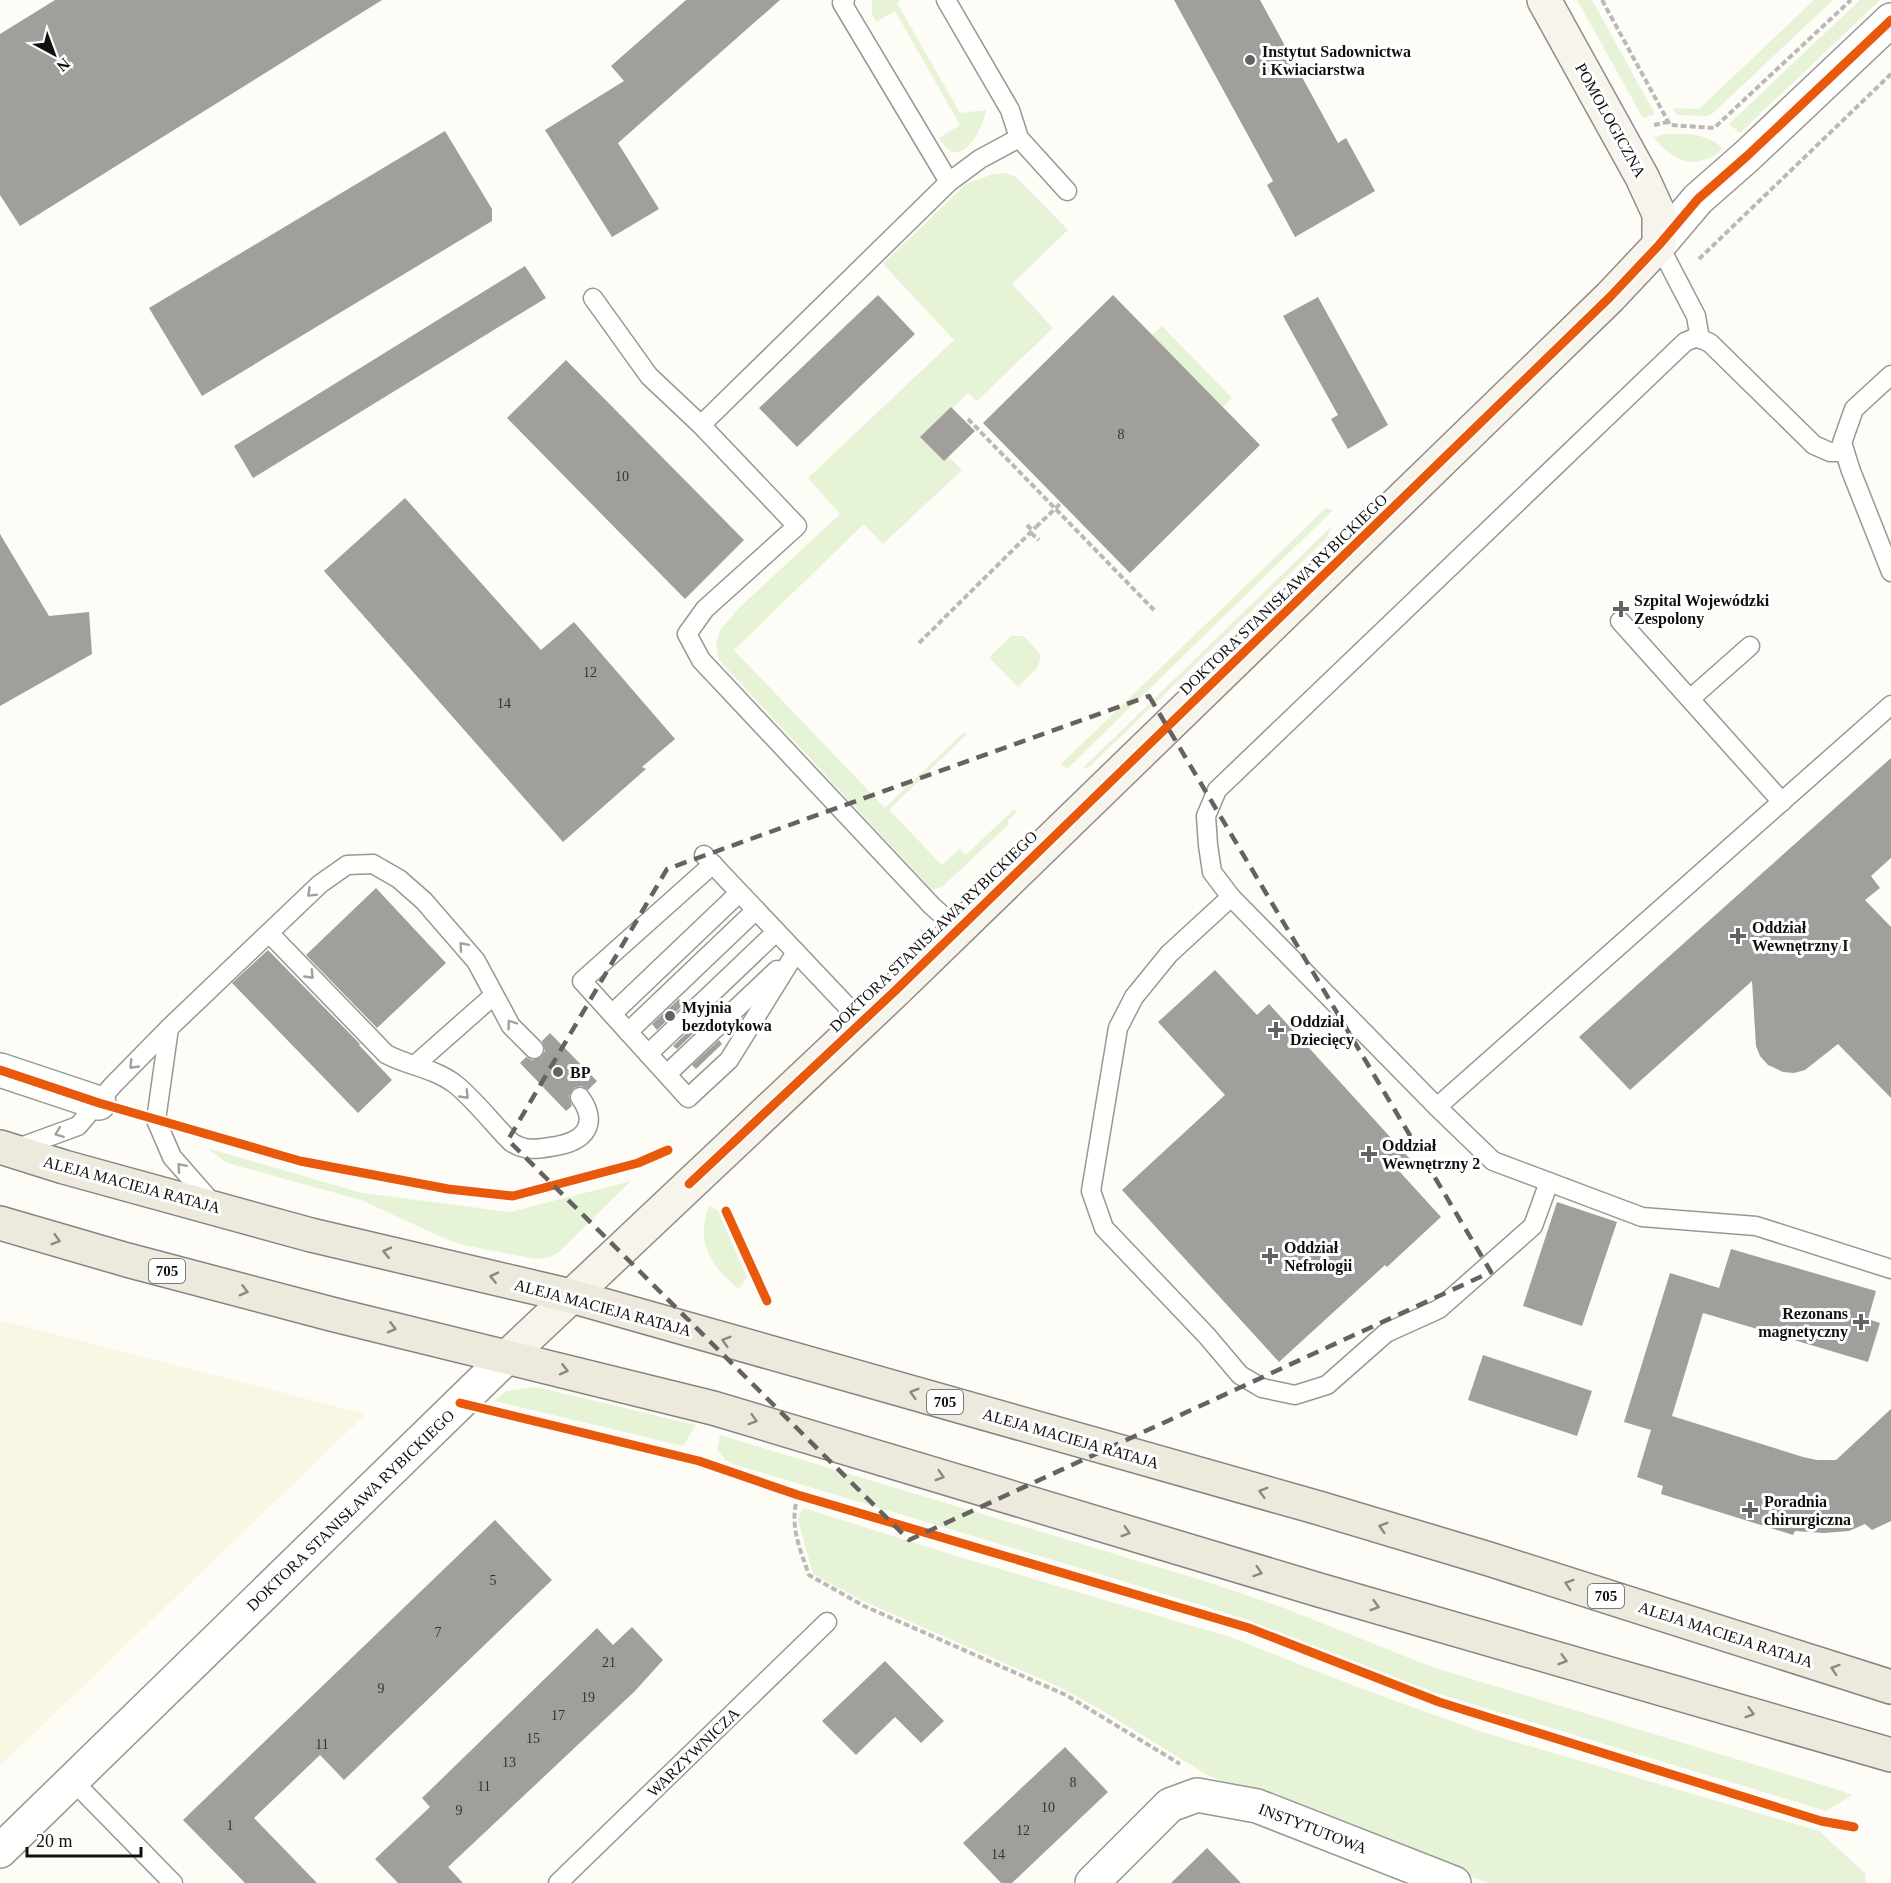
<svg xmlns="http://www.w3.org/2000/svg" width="1891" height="1883" font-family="'Times New Roman',serif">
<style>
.farmland{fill:#f9f7e4}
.green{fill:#e7f3d7}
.building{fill:#a19f9c}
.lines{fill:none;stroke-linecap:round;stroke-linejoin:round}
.lane-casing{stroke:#979795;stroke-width:21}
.street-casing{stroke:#979795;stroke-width:36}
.secondary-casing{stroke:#8e8d8b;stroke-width:36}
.primary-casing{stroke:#858482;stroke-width:36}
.path{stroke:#b9b9b8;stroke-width:4;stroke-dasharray:6 3;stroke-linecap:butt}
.lane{stroke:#fffffe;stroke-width:18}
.street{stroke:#fffffe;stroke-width:33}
.secondary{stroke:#f6f4eb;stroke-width:33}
.primary{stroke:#ede9dc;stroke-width:33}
.path-bridge{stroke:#b9b9b8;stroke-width:4;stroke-dasharray:6 3;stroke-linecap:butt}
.cycleway-casing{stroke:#fff;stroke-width:13}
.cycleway{stroke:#e8590c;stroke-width:9}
.oneway{stroke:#a0a09f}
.oneway2{stroke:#8a8881}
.marked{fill:none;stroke:#646362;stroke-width:4.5;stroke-dasharray:12 8;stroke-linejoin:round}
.poi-dot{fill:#646362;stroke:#fff;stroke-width:2}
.labels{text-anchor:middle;stroke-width:6;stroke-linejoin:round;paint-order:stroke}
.number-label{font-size:14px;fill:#353434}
.shield{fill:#fff;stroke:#585858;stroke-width:1.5}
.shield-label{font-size:15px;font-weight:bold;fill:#111}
.poi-label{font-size:16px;font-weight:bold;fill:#111;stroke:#fff;text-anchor:start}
.street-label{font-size:16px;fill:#111;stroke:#fff}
</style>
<rect width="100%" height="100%" fill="#fdfcf7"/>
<!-- farmland -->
<polygon class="farmland" points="0,1320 366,1414 0,1766"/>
<!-- green -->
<g class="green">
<path d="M872 0H900L897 3 960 113 986 110C982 132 959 174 939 138L960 125 895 11 876 22 872 13Z"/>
<polygon points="1577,0 1592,0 1655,114 1643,118"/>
<polygon points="1814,0 1833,0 1712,114 1707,116 1676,115 1673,108 1699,109"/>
<polygon points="1860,0 1880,0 1740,133 1729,124"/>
<path d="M1665 134C1686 133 1708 133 1723 149 1696 171 1674 163 1654 137Z"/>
<polygon points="1005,173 1016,177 1068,230 1012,284 1053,328 977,401 968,393 926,434 962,470 883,544 864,524 734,650 885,808 964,732 967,734 889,810 942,865 959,849 966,855 1014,809 1017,812 1008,820 1008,825 942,887 932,890 719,660 716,643 721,629 739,608 840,514 808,478 954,340 883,264 966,184 993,174"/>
<polygon points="1162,326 1232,398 1223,407 1152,335"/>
<polygon points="1326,508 1333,510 1067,769 1061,764"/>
<polygon points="1332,526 1327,538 1089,767 1082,769"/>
<polygon points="1011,636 1024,636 1041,655 1038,667 1018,687 989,657"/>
<polygon points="207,1148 362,1193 510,1212 631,1181 560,1251 551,1257 536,1259 468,1246 448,1240 361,1200 227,1163"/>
<path d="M709 1206 718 1211 747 1277 739 1289C711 1267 695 1242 709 1206Z"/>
<polygon points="536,1387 696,1425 683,1446 494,1401 506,1391"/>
<polygon points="720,1435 1211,1583 1284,1608 1432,1667 1839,1790 1852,1795 1826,1811 1436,1693 1248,1620 1116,1579 733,1464 725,1460 717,1449"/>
<polygon points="804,1508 956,1556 1230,1637 1360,1688 1482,1732 1819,1831 1865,1873 1866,1883 1488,1883 1209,1776 1098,1708 1057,1686 863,1601 813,1574 798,1520 799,1515"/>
</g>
<!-- building -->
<g class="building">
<polygon points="55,0 382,0 20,226 0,195 0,34"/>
<polygon points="686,0 780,0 618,143 659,209 612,237 545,130 624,81 611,66"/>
<polygon points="1174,0 1260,0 1338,143 1346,138 1375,191 1295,237 1267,185 1273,181"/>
<polygon points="445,131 492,209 492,221 202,396 149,308"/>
<polygon points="525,266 546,298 253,478 234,446"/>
<polygon points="878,295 915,334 797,447 759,408"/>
<polygon points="1113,295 1260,445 1130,573 983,423"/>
<polygon points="1318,297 1388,425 1348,449 1331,419 1338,415 1283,316"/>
<polygon points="566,360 744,540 685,599 507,418"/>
<polygon points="951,407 975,431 944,461 920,437"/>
<polygon points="405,498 541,650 574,622 675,739 642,767 646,769 563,842 324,571"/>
<polygon points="0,534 49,616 89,612 92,654 0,706"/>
<polygon points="1891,758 1891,858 1871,876 1880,888 1865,900 1891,927 1891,1098 1838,1044 1805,1070 1794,1073 1783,1072 1768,1065 1760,1056 1756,1046 1752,981 1630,1090 1579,1037"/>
<polygon points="376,888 446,963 377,1028 306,955"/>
<polygon points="268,950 360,1044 359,1045 392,1080 358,1113 232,983"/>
<polygon points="1215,970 1257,1015 1269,1004 1412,1161 1400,1172 1441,1217 1387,1267 1385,1265 1279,1362 1122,1190 1225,1095 1158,1022"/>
<polygon points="679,999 684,1004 657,1030 652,1024"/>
<polygon points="700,1020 703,1024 677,1049 673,1046"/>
<polygon points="550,1033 597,1081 588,1090 581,1086 574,1088 569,1096 572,1106 566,1111 520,1063 526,1057 532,1060 541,1057 545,1051 542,1041"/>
<polygon points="719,1040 722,1044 696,1069 692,1065"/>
<polygon points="1557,1202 1617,1222 1582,1326 1523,1306"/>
<polygon points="1731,1249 1876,1291 1868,1319 1880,1323 1868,1362 1703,1313 1672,1416 1803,1457 1817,1460 1836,1460 1891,1409 1891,1521 1872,1530 1865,1524 1849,1531 1824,1533 1795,1531 1793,1535 1661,1494 1663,1486 1637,1477 1651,1430 1624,1422 1670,1273 1719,1288"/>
<polygon points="1483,1355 1592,1391 1577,1436 1468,1400"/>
<polygon points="495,1520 552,1580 344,1780 320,1755 254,1818 317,1883 245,1883 183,1820"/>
<polygon points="632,1627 663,1660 635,1691 448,1867 463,1883 398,1883 375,1859 430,1807 422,1798 597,1628 613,1645"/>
<polygon points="885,1661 944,1721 921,1743 895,1717 856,1755 822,1721"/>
<polygon points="1065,1747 1108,1792 1012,1883 1001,1883 963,1843"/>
<polygon points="1207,1848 1241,1883 1171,1883"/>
</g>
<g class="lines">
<!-- lane casing -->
<g class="lane-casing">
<g id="lane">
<polyline points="845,0 842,3 949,182"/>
<polyline points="946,0 1010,110 1019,138"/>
<polyline points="1659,245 1696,316 1700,339"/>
<polyline points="593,298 649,376 701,425 797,526 705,609 687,634 701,660 932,906 958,929"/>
<polyline points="1891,375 1854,409 1842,443 1851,471 1891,572"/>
<polyline points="701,425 949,182 980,159 1019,138 1067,191"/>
<polyline points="1620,621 1782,802"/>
<polyline points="1690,699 1750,646"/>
<polyline points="1891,705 1437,1107 1493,1161 1642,1217 1756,1226 1891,1269"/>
<polyline points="704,855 862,1022"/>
<polyline points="713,864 582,981 688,1098 729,1060 796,952"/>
<polyline points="1231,897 1212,872 1208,845 1206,816 1217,790 1685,342 1697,337 1710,343 1814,445 1830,452 1845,452"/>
<path d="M269 933 386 1054C408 1066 434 1068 455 1084 474 1099 493 1124 511 1142 526 1152 539 1149 556 1146 585 1141 599 1124 580 1097"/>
<polyline points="612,1014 739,893"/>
<polyline points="169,1028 156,1120 172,1157 215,1206"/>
<polyline points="628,1032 756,910"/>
<polyline points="648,1054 776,932"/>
<polyline points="416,1064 493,996"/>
<polyline points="667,1074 777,970"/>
<polyline points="1437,1107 1231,897 1169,954 1134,997 1118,1028 1091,1191 1104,1228 1207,1336 1240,1375 1262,1388 1295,1395 1327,1385 1386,1333 1439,1309 1533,1226 1549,1182"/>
<polyline points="15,1149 78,1126 113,1085 169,1028 320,884 347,865 373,864 399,879 424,901 476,961 511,1026 534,1049"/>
<polyline points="73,1781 173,1883"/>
<polyline points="558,1883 827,1622"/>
</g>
</g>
<!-- street casing -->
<g class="street-casing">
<g id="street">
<polyline points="1659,245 1698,199 1747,156 1891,20"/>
<polyline points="0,1070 99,1103"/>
<polyline points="0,1851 508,1356"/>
<polyline points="1092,1883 1170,1805 1197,1795 1257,1806 1454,1883"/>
</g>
</g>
<!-- secondary casing -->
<g class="secondary-casing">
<polyline id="secondary" points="508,1356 896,990 1610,297 1659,245 1659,214 1642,177 1544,0"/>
</g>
<!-- primary casing -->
<g class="primary-casing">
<g id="primary">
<polyline points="0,1147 64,1167 311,1235 571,1296 1319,1508 1489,1559 1891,1687"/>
<polyline points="0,1223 127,1260 335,1315 713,1408 1319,1590 1891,1755"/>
</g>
</g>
<!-- path -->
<g class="path">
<polyline points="1602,0 1670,125 1714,128 1851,0"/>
<polyline points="1654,125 1668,122"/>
<polyline points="1699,259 1891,74"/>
<polyline points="968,419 1154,610"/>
<polyline points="1027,525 1033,531"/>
<polyline points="1031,533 1039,540"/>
<polyline points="919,643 1036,527"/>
<path d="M798 1495C789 1525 799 1546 809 1575L864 1606 1066 1695 1180 1764"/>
</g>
<!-- lane -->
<use href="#lane" class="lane"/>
<!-- street -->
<use href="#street" class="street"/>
<!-- secondary -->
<use href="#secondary" class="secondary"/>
<!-- primary -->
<use href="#primary" class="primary"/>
<!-- path-bridge -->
<polyline class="path-bridge" points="1036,527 1061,503"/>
<!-- cycleway casing -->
<g class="cycleway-casing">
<g id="cycleway">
<polyline points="0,1070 99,1103 300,1161 448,1189 513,1196 638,1163 668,1150"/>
<polyline points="689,1184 896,990 1610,297 1659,245 1698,199 1747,156 1891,20"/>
<polyline points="726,1211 767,1301"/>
<polyline points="460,1403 699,1461 798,1495 1249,1628 1439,1702 1821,1821 1854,1827"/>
</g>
</g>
<!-- cycleway -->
<use href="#cycleway" class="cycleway"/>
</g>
<!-- one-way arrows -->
<defs><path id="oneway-chevron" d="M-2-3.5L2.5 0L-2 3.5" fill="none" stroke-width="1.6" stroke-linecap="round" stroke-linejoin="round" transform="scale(1.5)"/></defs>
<g class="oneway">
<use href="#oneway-chevron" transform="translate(311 893) rotate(136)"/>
<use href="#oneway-chevron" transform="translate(463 946) rotate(-131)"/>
<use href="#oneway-chevron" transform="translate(310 975) rotate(46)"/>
<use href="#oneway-chevron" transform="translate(511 1024) rotate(-126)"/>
<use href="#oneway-chevron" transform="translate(133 1065) rotate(134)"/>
<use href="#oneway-chevron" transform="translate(465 1095) rotate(46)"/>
<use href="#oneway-chevron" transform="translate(59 1133) rotate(159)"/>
<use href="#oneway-chevron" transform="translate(181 1167) rotate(-131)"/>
</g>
<g class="oneway2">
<use href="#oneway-chevron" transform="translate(56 1240) rotate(16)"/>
<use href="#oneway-chevron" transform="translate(387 1252) rotate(-167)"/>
<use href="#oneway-chevron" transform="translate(494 1277) rotate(-167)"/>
<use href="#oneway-chevron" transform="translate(244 1291) rotate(15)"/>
<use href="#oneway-chevron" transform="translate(392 1328) rotate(14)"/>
<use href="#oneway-chevron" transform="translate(726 1341) rotate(-164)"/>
<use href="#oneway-chevron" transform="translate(564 1370) rotate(14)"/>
<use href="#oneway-chevron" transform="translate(914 1393) rotate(-164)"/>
<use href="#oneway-chevron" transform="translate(753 1420) rotate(17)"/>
<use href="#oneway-chevron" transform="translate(940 1476) rotate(17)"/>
<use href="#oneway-chevron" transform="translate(1263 1492) rotate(-164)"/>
<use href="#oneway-chevron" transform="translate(1383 1527) rotate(-163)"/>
<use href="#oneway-chevron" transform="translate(1126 1532) rotate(17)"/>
<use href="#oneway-chevron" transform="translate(1258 1572) rotate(17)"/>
<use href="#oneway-chevron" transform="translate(1569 1584) rotate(-162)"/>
<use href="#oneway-chevron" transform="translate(1375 1606) rotate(16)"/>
<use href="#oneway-chevron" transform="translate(1563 1660) rotate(16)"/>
<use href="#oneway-chevron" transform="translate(1835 1669) rotate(-162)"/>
<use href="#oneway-chevron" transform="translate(1750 1713) rotate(16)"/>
</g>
<!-- marked area -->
<path class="marked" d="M1149 696 1491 1272 909 1540 508 1140 667 869Z"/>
<!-- markers -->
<g class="poi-dot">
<circle cx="1250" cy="60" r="6"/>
<path d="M1618 600h6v6h6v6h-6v6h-6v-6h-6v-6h6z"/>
<path d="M1735 927h6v6h6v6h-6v6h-6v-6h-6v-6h6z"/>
<circle cx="670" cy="1016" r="6"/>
<path d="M1273 1021h6v6h6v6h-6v6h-6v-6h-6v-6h6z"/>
<circle cx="558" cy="1072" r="6"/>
<path d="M1366 1145h6v6h6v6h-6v6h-6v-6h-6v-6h6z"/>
<path d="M1267 1247h6v6h6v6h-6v6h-6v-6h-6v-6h6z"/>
<path d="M1858 1313h6v6h6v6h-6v6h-6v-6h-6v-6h6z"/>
<path d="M1747 1501h6v6h6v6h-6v6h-6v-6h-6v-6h6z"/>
</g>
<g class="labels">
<!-- number labels -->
<g class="number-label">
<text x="1121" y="439">8</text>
<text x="622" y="481">10</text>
<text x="590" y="677">12</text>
<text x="504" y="708">14</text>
<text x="493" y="1585">5</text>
<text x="438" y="1637">7</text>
<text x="609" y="1667">21</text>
<text x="381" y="1693">9</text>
<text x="588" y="1702">19</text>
<text x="558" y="1720">17</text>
<text x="533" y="1743">15</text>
<text x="322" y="1749">11</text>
<text x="509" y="1767">13</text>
<text x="1073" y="1787">8</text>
<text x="484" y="1791">11</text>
<text x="1048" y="1812">10</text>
<text x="459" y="1815">9</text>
<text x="230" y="1830">1</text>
<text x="1023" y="1835">12</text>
<text x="998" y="1859">14</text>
</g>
<!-- shield labels -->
<g class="shield">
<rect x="149" y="1259" width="36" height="24" rx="4.5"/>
<rect x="927" y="1390" width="36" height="24" rx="4.5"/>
<rect x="1588" y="1584" width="36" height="24" rx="4.5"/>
</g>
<g class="shield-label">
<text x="167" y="1276">705</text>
<text x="945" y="1407">705</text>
<text x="1606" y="1601">705</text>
</g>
<!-- poi labels -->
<g class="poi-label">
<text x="1262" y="57">Instytut Sadownictwa<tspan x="1262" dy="18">i Kwiaciarstwa</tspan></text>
<text x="1634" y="606">Szpital Wojewódzki<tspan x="1634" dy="18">Zespolony</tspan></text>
<text x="1752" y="933">Oddział<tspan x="1752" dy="18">Wewnętrzny I</tspan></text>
<text x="682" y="1013">Myjnia<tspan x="682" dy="18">bezdotykowa</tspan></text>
<text x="1290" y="1027">Oddział<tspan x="1290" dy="18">Dziecięcy</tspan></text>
<text x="570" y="1078">BP</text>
<text x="1382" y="1151">Oddział<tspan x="1382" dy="18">Wewnętrzny 2</tspan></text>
<text x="1284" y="1253">Oddział<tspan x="1284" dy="18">Nefrologii</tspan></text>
<text x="1848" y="1319" text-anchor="end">Rezonans<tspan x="1848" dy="18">magnetyczny</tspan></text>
<text x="1764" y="1507">Poradnia<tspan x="1764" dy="18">chirurgiczna</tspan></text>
</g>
<!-- street labels -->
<g class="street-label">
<text transform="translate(1611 120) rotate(61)" y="6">POMOLOGICZNA</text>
<text transform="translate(1283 594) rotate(-44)" y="6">DOKTORA STANISŁAWA RYBICKIEGO</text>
<text transform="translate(933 931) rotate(-44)" y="6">DOKTORA STANISŁAWA RYBICKIEGO</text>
<text transform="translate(132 1184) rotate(15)" y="6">ALEJA MACIEJA RATAJA</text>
<text transform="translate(603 1307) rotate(15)" y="6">ALEJA MACIEJA RATAJA</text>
<text transform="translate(1071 1438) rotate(16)" y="6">ALEJA MACIEJA RATAJA</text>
<text transform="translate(350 1510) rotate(-44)" y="6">DOKTORA STANISŁAWA RYBICKIEGO</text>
<text transform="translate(1726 1634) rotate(18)" y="6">ALEJA MACIEJA RATAJA</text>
<text transform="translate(693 1752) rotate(-44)" y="6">WARZYWNICZA</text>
<text transform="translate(1313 1828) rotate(21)" y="6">INSTYTUTOWA</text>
</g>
</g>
<!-- north arrow -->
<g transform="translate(54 54) rotate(139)" stroke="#ffffff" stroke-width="4.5" paint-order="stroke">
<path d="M0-4.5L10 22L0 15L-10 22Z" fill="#111111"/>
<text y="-9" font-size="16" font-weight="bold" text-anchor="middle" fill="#111111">N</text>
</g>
<!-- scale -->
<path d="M27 1847v9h114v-9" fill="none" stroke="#111111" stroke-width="3"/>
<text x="36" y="1847" font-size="18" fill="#111111" stroke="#ffffff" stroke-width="4.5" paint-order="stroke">20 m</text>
</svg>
